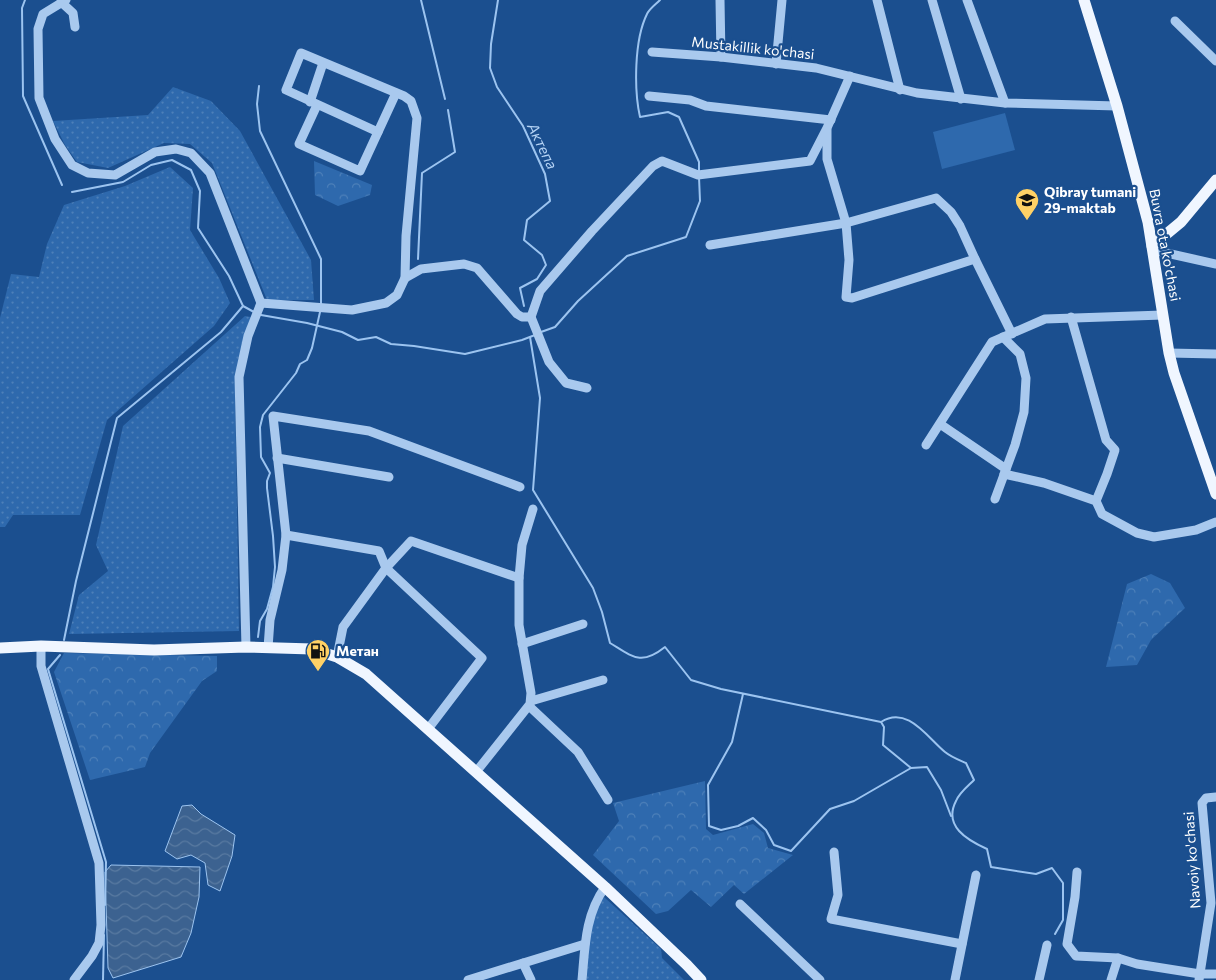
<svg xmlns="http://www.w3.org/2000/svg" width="1216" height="980" font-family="Commissioner,sans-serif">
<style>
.green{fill:url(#green-dots)}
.forest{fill:url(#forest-crowns)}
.pitch{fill:#2e69ad}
.water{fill:url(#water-waves);stroke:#9cc4f0}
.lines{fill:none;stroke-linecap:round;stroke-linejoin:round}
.stream{stroke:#9cc4f0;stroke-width:2}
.minor{stroke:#a9c9ee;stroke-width:9}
.major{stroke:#f0f6ff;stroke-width:11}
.labels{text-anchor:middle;stroke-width:4.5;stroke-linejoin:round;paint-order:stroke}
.street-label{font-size:14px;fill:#fff;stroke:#1b4f8f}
.poi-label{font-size:14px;font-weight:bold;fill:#fff;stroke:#1b4f8f;text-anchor:start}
.water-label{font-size:15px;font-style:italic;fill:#b5d3f5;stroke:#1b4f8f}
</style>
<defs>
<pattern id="green-dots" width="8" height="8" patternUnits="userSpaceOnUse" patternTransform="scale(1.25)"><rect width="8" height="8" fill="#2e69ad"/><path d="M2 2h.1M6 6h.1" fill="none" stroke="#4d80b9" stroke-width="1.8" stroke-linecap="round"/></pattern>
<pattern id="forest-crowns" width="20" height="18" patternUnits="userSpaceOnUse" patternTransform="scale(1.25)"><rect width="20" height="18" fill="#2e69ad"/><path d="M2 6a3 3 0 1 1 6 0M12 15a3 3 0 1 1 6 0" fill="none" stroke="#4d80b9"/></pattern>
<pattern id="water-waves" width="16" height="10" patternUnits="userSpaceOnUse" patternTransform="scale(1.25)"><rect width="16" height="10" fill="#3c6290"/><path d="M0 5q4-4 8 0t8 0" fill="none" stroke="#597aa1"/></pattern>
</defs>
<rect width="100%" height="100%" fill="#1b4f8f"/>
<!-- green -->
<g class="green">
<polygon points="173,87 211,101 240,131 311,260 314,300 267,300 212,163 190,144 164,143 108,168 77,162 65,145 53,121 148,115"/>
<polygon points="170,167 193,188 190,230 219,278 230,303 214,326 107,420 80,515 13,515 5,527 0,527 0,318 11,274 39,277 47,244 64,205 125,186"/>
<polygon points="245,316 251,317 238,361 235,388 239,631 69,634 79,595 108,571 96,545 123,426"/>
<path d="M604 897 661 949 662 958 684 980H583C587 956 588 915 604 897Z"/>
</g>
<!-- forest -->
<g class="forest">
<polygon points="314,161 372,185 370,195 338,206 315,195"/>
<polygon points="1151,574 1170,583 1185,608 1151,640 1137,665 1106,667 1127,584"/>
<polygon points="64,653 217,656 217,671 202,681 150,753 145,767 90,780 54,672"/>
<polygon points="705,781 706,829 713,835 753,824 764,833 768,848 793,855 744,894 734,885 711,907 691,890 668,911 656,914 593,855 619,821 613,803"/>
</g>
<!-- pitch -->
<polygon class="pitch" points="1005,113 1015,150 942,169 933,132"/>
<!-- water -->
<g class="water">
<polygon points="192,805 201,814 235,835 232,856 220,891 208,885 205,863 191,855 177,859 165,851 182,806"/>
<polygon points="111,865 200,867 199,897 191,933 181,957 113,978 108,968 105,872"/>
</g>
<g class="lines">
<!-- stream -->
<g class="stream">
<polyline points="25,0 22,8 23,96 62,185"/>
<polyline points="421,0 445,99"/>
<polyline points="498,0 491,44 490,68 497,87 523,126 545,174 550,201 527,220 524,240 542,255 546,265 537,279 520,288 524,306"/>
<path d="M660 0C656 4 649 9 647 14 634 40 634 90 640 117L668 112 679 117 699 162V172"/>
<polyline points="259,86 257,104 260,131 321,259 321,305"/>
<polyline points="418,259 422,173 455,152 448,110"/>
<polyline points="243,306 254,312"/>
<polyline points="261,315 307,323 342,332 358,340 376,337 391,344 414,346 465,354 522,340 535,335"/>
<polyline points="541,332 555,327 578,301 627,256 686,237 700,201 699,177"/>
<path d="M530 337 540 398 533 490 593 588 602 612 610 643C633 657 641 666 665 647L691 680 721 689 881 722C907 705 927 737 945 752 951 757 959 760 966 763L974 780C968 786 959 793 956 801 943 826 967 840 987 849L991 867 1036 874 1052 868 1063 883V920L1055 934"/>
<polyline points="258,637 260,621 267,609 273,587 275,567 273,536 267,488 267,481 270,473 261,457 260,427 263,415 296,373 300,364 307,360 312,348 320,312"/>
<polyline points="64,640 76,581 117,418 221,332 243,306 229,276 198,228 200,191 191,170 172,160 151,165 123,182 72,192"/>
<polyline points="60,655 48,669 106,862 105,905"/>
<polyline points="743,694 732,742 708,785 709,826 721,830 738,826 753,818 766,830 774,845 791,851 830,809 854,801 911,768 927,767 941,790 951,816"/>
<polyline points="881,722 884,727 883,745 911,768"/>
<polyline points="103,980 104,935"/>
</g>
<!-- minor -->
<g class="minor">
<polyline points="66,0 43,14 38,29 39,98 55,139 72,165 88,173 115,175 155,152 176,149 191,153 210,173 261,303 248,336 239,377 246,647"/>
<polyline points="720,0 721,57"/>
<polyline points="877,0 900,90"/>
<polyline points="932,0 961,99"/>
<polyline points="967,0 1005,103"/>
<polyline points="61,2 73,13 75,27"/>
<polyline points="1175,21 1216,61"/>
<polyline points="652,52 721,57 816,68 917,93 1005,103 1117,106"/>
<polyline points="776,64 782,0"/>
<polyline points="649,96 690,100 706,106 831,120"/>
<polyline points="310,102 323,63"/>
<polyline points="317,105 299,144 360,171 396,93"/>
<polyline points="827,130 827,159 846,223 849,260 846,297 852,298 975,259"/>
<polyline points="710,245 846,223 936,198 951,212 960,226 975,259 1012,334"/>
<polyline points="1153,250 1216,264"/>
<polyline points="405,278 421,269 464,264 477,268 517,314 522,317 531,317"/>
<polyline points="261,303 352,310 386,303 397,295 405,278 406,236 417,118 411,101 404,96 301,53 286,90 378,132"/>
<polyline points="1071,317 1106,440 1115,450 1107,474 1096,501"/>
<polyline points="1169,353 1216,354"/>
<polyline points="587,388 566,383 549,362 531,317 540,291 592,231 653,166 662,161 698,175 810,161 827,128 850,76"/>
<polyline points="940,424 1006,469"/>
<polyline points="926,445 992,342 1045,319 1163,315"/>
<polyline points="277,458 389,477"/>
<polyline points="1004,474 1044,483 1096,501 1102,514 1137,533 1154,537 1196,530 1216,522"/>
<polyline points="995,499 1015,445 1024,412 1026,378 1020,354 1003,337"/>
<polyline points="286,535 379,551 386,568 482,658 428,729"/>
<polyline points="522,644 583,624"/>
<polyline points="41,646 41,666 99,863 101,925 99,943 92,956 74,980"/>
<polyline points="268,648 270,620 282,570 286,535 273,416 369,431 520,487"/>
<polyline points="337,657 343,627 386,568 411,541 519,578"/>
<polyline points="531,701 603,680"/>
<polyline points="529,706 578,752 608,800"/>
<polyline points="476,772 530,704 531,693 519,625 519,578 522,545 533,509"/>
<polyline points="834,852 838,895 831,919 962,944"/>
<polyline points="1077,872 1075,897 1067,944 1076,956 1118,958 1137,964 1200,974 1216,974"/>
<polyline points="740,904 820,980"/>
<polyline points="523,963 531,980"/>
<polyline points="468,980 585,944"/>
<path d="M582 980C585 947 585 915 605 887"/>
<polyline points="955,980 976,875"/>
<polyline points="1039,980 1047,945"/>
<polyline points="1111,980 1118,958"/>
<polyline points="1199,980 1211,903 1202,803 1206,798 1216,797"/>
</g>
<!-- major -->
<g class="major">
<polyline points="1084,0 1117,106 1148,222 1169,353 1174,373 1216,494"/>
<polyline points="1152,246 1181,222 1216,180"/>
<polyline points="0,648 41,646 154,650 246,647 312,649 337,657 366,674 605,887 687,965 701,980"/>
</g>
</g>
<!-- icons -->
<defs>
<g id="school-pin" transform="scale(1.25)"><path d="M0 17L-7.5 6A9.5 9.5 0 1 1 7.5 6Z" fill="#ffd166" stroke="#1b4f8f"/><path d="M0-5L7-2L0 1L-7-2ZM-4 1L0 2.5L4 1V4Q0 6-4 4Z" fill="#111"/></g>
<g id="fuel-pin" transform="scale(1.25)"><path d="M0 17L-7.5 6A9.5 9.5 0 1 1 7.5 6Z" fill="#ffd166" stroke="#1b4f8f"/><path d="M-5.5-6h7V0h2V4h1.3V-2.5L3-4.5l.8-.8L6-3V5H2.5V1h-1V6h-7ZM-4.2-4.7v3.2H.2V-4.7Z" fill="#111"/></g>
</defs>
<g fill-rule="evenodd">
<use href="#school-pin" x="1027" y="200"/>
<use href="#fuel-pin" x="318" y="651"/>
</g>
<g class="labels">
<!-- street labels -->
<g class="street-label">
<text transform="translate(753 48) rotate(6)" y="5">Mustakillik ko'chasi</text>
<text transform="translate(1165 245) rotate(79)" y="5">Buvra ota ko'chasi</text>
<text transform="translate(1192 860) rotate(-94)" y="5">Navoiy ko'chasi</text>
</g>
<!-- poi labels -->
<g class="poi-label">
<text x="1044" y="197">Qibray tumani<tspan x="1044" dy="16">29-maktab</tspan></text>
<text x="336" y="656">Метан</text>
</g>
<!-- water labels -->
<g class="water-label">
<text transform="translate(542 146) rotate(64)" y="5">Актепа</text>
</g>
</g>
</svg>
